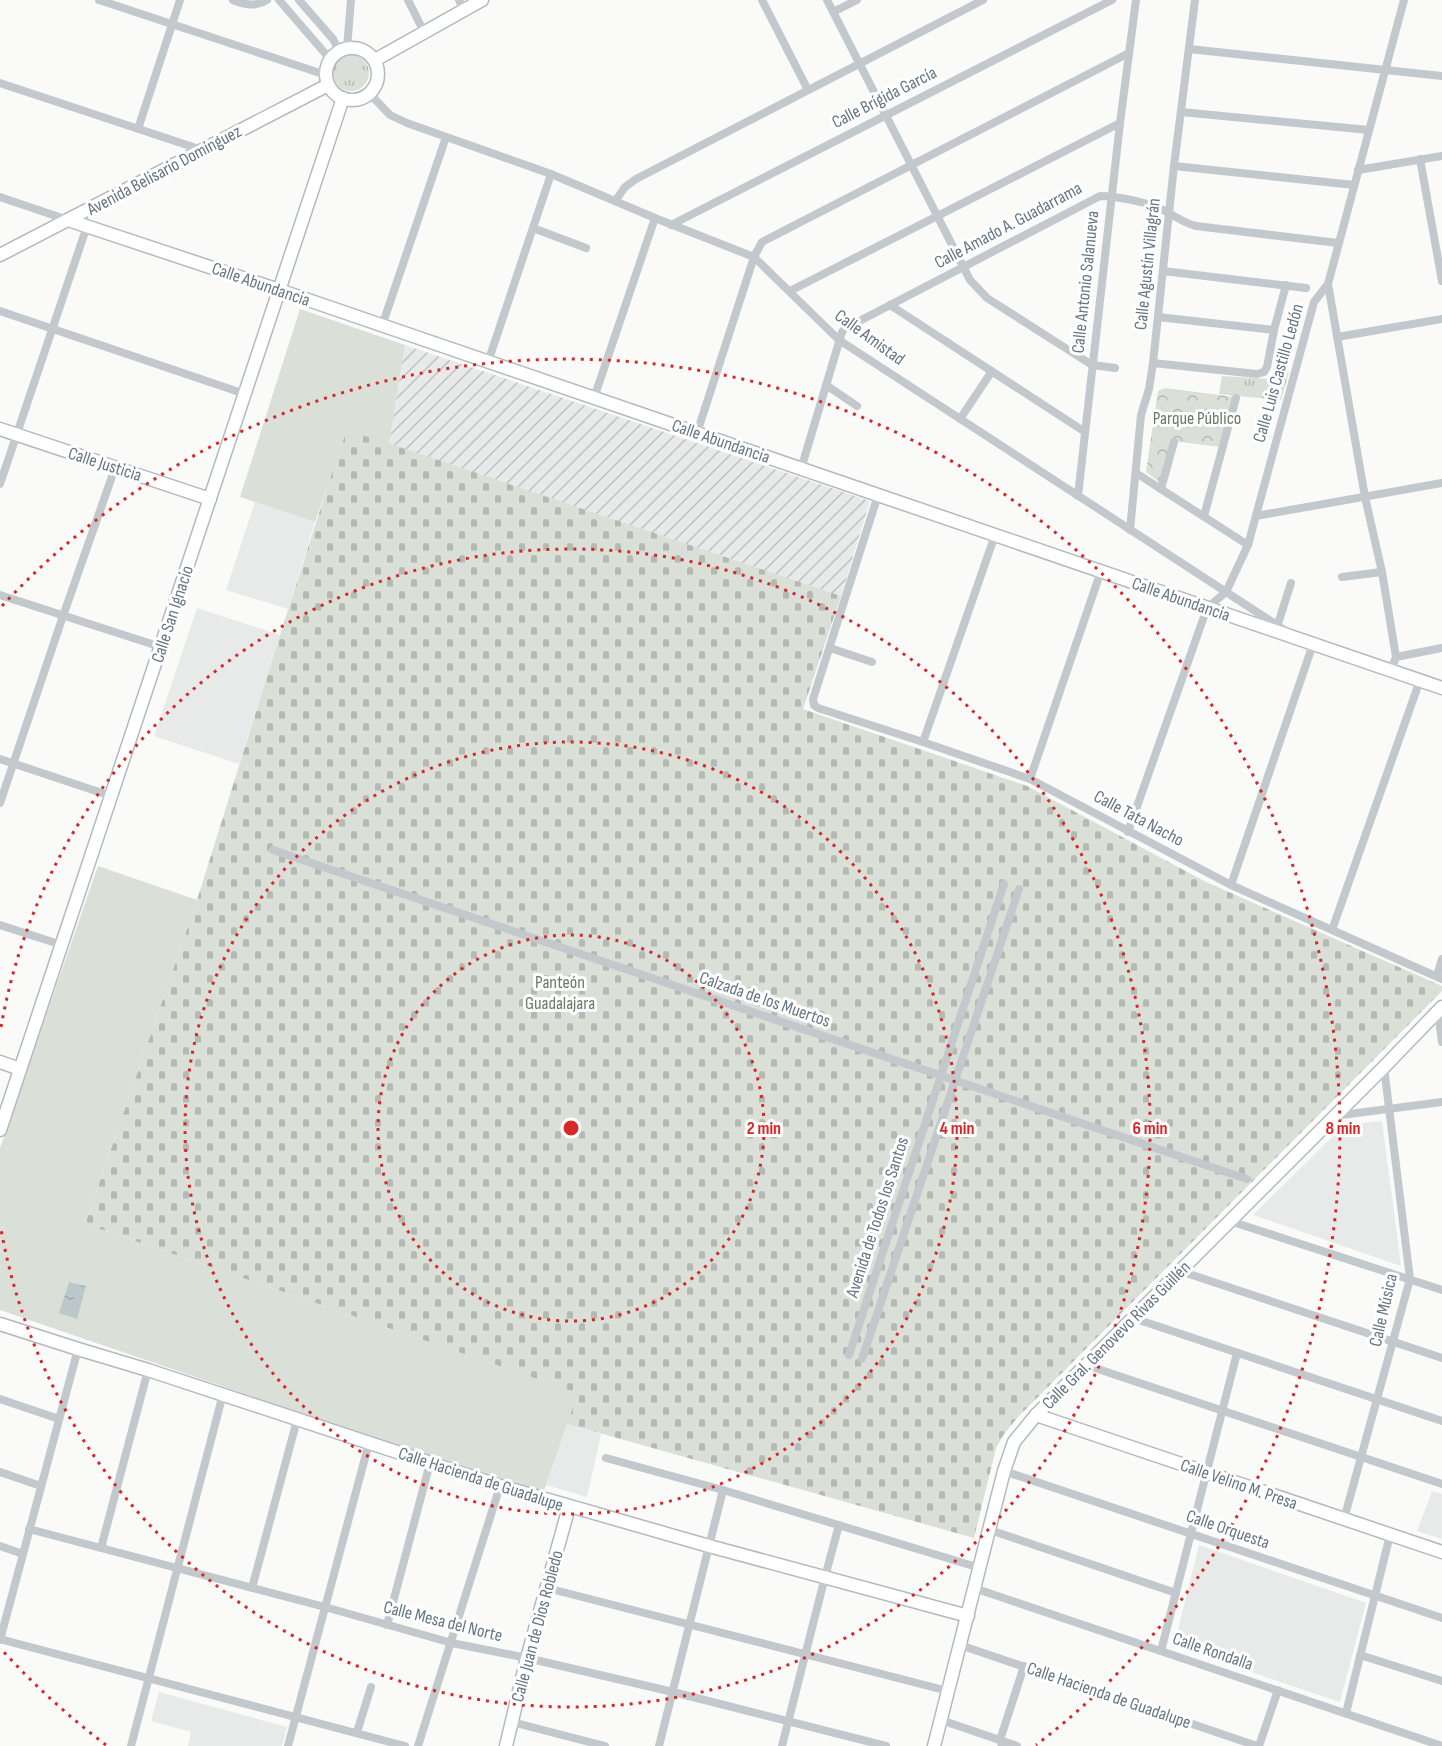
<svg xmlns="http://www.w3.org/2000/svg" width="1442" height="1746" font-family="'Sofia Sans Condensed',sans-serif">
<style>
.built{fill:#e8e9e9}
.industrial{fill:url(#industrial-furrows)}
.grass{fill:url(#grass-tufts)}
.cemetery{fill:url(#cemetery-stones)}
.park{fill:url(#park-crowns)}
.pitch{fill:#dadfd7}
.water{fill:url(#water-ripples)}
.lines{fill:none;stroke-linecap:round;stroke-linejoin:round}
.secondary-casing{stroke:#b3babf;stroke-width:15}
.street{stroke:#c3c8cc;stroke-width:8}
.secondary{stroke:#fff;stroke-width:12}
.ring{fill:none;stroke:#d62828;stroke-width:3;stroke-dasharray:3 6}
.labels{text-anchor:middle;stroke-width:6;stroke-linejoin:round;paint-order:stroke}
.street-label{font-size:18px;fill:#657683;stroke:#fff}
.park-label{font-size:18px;fill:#687a64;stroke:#fff}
.centre{fill:#d62828;stroke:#fff;stroke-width:3}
.ring-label{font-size:18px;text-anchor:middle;font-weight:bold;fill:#d62828;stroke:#fff;stroke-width:6;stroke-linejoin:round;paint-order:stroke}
</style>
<defs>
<pattern id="industrial-furrows" width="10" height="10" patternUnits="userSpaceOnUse" patternTransform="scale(1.5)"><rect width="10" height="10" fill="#e8e9e9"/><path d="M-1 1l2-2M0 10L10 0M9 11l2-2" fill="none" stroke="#c0c1c2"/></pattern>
<pattern id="grass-tufts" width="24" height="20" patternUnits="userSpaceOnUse" patternTransform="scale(1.5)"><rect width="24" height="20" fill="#dadfd7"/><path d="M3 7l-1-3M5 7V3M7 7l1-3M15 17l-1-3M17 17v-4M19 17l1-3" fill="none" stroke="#b4b9b4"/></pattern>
<pattern id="cemetery-stones" width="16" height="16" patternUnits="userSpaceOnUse" patternTransform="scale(1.5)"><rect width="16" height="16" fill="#dadfd7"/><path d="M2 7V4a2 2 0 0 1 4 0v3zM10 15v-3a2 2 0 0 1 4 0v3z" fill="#b4b9b4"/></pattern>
<pattern id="park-crowns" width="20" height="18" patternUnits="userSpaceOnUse" patternTransform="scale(1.5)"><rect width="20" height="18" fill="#dadfd7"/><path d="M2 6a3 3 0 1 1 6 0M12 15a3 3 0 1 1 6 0" fill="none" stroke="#b4b9b4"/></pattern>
<pattern id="water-ripples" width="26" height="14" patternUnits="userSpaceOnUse" patternTransform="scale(1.5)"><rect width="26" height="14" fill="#bbc7cb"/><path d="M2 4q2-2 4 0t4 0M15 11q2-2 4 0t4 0" fill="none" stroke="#9ca6aa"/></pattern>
</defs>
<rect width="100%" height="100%" fill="#fafaf8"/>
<!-- built -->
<g class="built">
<polygon points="255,502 315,522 288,609 226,590"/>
<polygon points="197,608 280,635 239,764 154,736"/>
<polygon points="1382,1121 1401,1266 1253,1215 1344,1125"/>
<polygon points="567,1424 601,1434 587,1497 546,1485"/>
<polygon points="1432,1491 1442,1494 1442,1539 1417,1531"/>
<polygon points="1199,1545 1366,1603 1340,1702 1174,1646"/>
<polygon points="159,1692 287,1727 282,1746 188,1746 191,1732 151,1721"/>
</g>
<!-- industrial -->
<polygon class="industrial" points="405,345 870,501 841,596 389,444"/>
<!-- grass -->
<g class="grass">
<circle cx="351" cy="73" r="18"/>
<polygon points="1276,372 1289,372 1281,400 1219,394 1222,376 1269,379"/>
</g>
<!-- cemetery -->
<polygon class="cemetery" points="346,429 841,596 803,709 1027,786 1206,882 1442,986 1442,991 1018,1417 1004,1434 996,1448 974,1538 567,1424 577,1393 85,1224 197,900 280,635"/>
<!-- park -->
<polygon class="park" points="1165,388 1235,397 1221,447 1173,441 1161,483 1146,472 1158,391"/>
<!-- pitch -->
<g class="pitch">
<polygon points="300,309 405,345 389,444 347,430 315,522 240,497"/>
<polygon points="98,866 197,900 85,1224 578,1393 542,1496 0,1310 0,1148"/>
</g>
<!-- water -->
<polygon class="water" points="69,1282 86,1286 77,1319 59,1313"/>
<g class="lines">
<!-- secondary casing -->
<g class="secondary-casing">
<g id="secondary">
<circle cx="352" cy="74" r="26"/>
<polyline points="375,60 482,0"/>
<polyline points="68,220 279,290 1442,688"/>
<polyline points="0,255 328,85"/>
<polyline points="0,429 210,499"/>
<polyline points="0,1062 20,1069"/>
<polyline points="0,1130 343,98"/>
<polyline points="0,1324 78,1349 148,1370 500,1486 709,1546 968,1616"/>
<polyline points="1036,1415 1442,1552"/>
<polyline points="506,1746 527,1658 569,1507"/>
<polyline points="934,1746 1004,1471 1014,1442 1036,1415 1384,1067 1442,1007"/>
</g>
</g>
<!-- street -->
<g class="street">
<polyline points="99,0 326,75"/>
<path d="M233 0C245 5 256 7 267 0"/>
<polyline points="279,0 330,59"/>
<polyline points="299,0 333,39 339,51"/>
<polyline points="408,0 424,32"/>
<polyline points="459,0 464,10"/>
<polyline points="762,0 808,90"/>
<polyline points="827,0 970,280 987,298 1092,365 1115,368"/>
<polyline points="833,12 857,0"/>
<polyline points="347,48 351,0"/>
<polyline points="1189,49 1442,76"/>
<polyline points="0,83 202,150"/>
<polyline points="369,93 390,115 407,123 551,174 655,218 754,257 839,340 1286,631"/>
<polyline points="1181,112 1369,130"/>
<polyline points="138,129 180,0"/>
<polyline points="1420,159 1442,281"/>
<polyline points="1174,166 1354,185"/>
<polyline points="1358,170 1442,156"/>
<polyline points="0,197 68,220"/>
<polyline points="615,201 625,187 636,179 983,0"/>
<polyline points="671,225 1112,0"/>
<polyline points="533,228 586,248"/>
<polyline points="1163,271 1306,288"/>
<polyline points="1328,284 1365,497 1382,572 1396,657"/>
<polyline points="790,291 1120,123"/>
<polyline points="890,305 1085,432"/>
<polyline points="0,311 245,394"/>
<polyline points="1158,317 1274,330"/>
<polyline points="382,326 446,137"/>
<polyline points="1337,337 1442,319"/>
<polyline points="488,362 551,174"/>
<polyline points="1153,363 1257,374 1264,372 1267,367 1274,330 1286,285"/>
<polyline points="826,385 857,406"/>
<polyline points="594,398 655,218"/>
<polyline points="960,419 992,371"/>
<polyline points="697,433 754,257 762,242 1129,53"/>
<path d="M801 469 842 332 844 329 1100 196C1116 196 1146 202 1161 209 1174 215 1183 223 1196 226L1338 243"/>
<polyline points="1136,473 1248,545"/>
<polyline points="0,484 87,226"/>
<polyline points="1161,489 1174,442"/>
<polyline points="878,495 813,699 814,705 818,708 923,742 1030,779 1231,885 1442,979"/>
<polyline points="1078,496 1120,123 1136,0"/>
<polyline points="1204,516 1236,398"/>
<polyline points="1256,516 1442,483"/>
<polyline points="1130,530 1141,415 1149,389 1153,363 1174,166 1195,0"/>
<polyline points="1342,577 1382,572"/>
<polyline points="0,595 161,647"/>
<polyline points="1276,630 1291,583"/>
<polyline points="830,648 872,662"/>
<polyline points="1391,670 1396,657 1442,648"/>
<polyline points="923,742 995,535"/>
<polyline points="0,759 111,796"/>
<polyline points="1030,779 1101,571"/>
<polyline points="0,803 63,616 115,468"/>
<polyline points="1128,832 1207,608 1226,592 1248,545 1314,302 1328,284 1404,0"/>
<polyline points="273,850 1247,1179"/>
<polyline points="1231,885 1313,644"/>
<polyline points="0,925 62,945"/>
<polyline points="1332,930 1420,680"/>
<polyline points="1437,976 1442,959"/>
<polyline points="1438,1011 1442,1042"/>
<polyline points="1334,1116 1442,1102"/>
<polyline points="1230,1221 1442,1290"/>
<polyline points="1180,1271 1442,1358"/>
<polyline points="1133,1318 1442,1421"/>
<polyline points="849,1355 1004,884"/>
<polyline points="862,1359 1019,889"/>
<polyline points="1086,1365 1442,1484"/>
<polyline points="0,1399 59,1419"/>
<polyline points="606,1458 723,1490 980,1568"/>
<polyline points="1004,1471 1442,1618"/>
<polyline points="0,1472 41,1486"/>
<polyline points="1344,1519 1410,1279 1384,1067"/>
<polyline points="29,1529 325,1607 452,1643 527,1658 673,1692 886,1746"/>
<polyline points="990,1530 1176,1593"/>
<polyline points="0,1546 23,1554"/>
<polyline points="101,1548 148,1370"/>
<polyline points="252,1588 297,1420"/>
<polyline points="547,1588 948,1691"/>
<polyline points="974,1588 1442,1746"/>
<polyline points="387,1625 430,1463"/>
<polyline points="0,1639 405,1746"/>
<polyline points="0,1640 78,1349"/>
<polyline points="960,1645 1257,1746"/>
<polyline points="1161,1651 1237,1353"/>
<polyline points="1360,1655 1442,1681"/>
<polyline points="1346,1713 1390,1535"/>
<polyline points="941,1720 1017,1746"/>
<polyline points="512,1722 605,1746"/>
<polyline points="357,1732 371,1687"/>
<polyline points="131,1746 223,1394"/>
<polyline points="288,1746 369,1443"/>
<polyline points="418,1746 500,1486"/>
<polyline points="659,1746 723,1490"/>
<polyline points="782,1746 825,1577 839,1525"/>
<polyline points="1002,1746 1000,1740 1024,1666"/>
<polyline points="1259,1746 1278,1690"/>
</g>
<!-- secondary -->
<use href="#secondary" class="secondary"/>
</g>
<!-- distance rings -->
<g class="ring">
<circle cx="571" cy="1128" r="193"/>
<circle cx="571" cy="1128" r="386"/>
<path d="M1 1027A579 579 0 1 1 1 1229"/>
<path d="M106 1745A772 772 0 0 1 2 1650M2 606A772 772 0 1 1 1036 1745"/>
</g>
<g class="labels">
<!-- street labels -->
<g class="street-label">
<text transform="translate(884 97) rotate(-27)" y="6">Calle Brígida García</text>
<text transform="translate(164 170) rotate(-28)" y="6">Avenida Belisario Domínguez</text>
<text transform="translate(1008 225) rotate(-28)" y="6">Calle Amado A. Guadarrama</text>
<text transform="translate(1147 264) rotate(-84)" y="6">Calle Agustín Villagrán</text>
<text transform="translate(1085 282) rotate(-84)" y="6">Calle Antonio Salanueva</text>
<text transform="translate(261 284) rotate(19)" y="6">Calle Abundancia</text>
<text transform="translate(870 337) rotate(36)" y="6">Calle Amistad</text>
<text transform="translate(1278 373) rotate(-74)" y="6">Calle Luis Castillo Ledón</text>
<text transform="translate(721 441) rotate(19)" y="6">Calle Abundancia</text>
<text transform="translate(105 464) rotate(18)" y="6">Calle Justicia</text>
<text transform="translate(1181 599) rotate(19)" y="6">Calle Abundancia</text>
<text transform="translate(172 614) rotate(-72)" y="6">Calle San Ignacio</text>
<text transform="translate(1139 818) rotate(28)" y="6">Calle Tata Nacho</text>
<text transform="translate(765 999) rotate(19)" y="6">Calzada de los Muertos</text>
<text transform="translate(877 1217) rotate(-72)" y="6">Avenida de Todos los Santos</text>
<text transform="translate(1383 1310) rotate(-77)" y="6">Calle Música</text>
<text transform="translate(1116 1335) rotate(-45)" y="6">Calle Gral. Genovevo Rivas Guillén</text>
<text transform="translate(481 1479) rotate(18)" y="6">Calle Hacienda de Guadalupe</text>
<text transform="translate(1239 1484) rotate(19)" y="6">Calle Velino M. Presa</text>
<text transform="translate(1228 1529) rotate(19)" y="6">Calle Orquesta</text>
<text transform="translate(443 1621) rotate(14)" y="6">Calle Mesa del Norte</text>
<text transform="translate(537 1626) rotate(-75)" y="6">Calle Juan de Dios Robledo</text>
<text transform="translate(1213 1651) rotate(19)" y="6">Calle Rondalla</text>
<text transform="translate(1109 1695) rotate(19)" y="6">Calle Hacienda de Guadalupe</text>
</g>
<!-- park labels -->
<g class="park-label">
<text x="1197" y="424">Parque Público</text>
<text x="560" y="988">Panteón<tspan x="560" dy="21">Guadalajara</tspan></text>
</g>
</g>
<circle cx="571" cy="1128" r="9" class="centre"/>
<g class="ring-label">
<text x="764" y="1134">2 min</text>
<text x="957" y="1134">4 min</text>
<text x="1150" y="1134">6 min</text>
<text x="1343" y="1134">8 min</text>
</g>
</svg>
